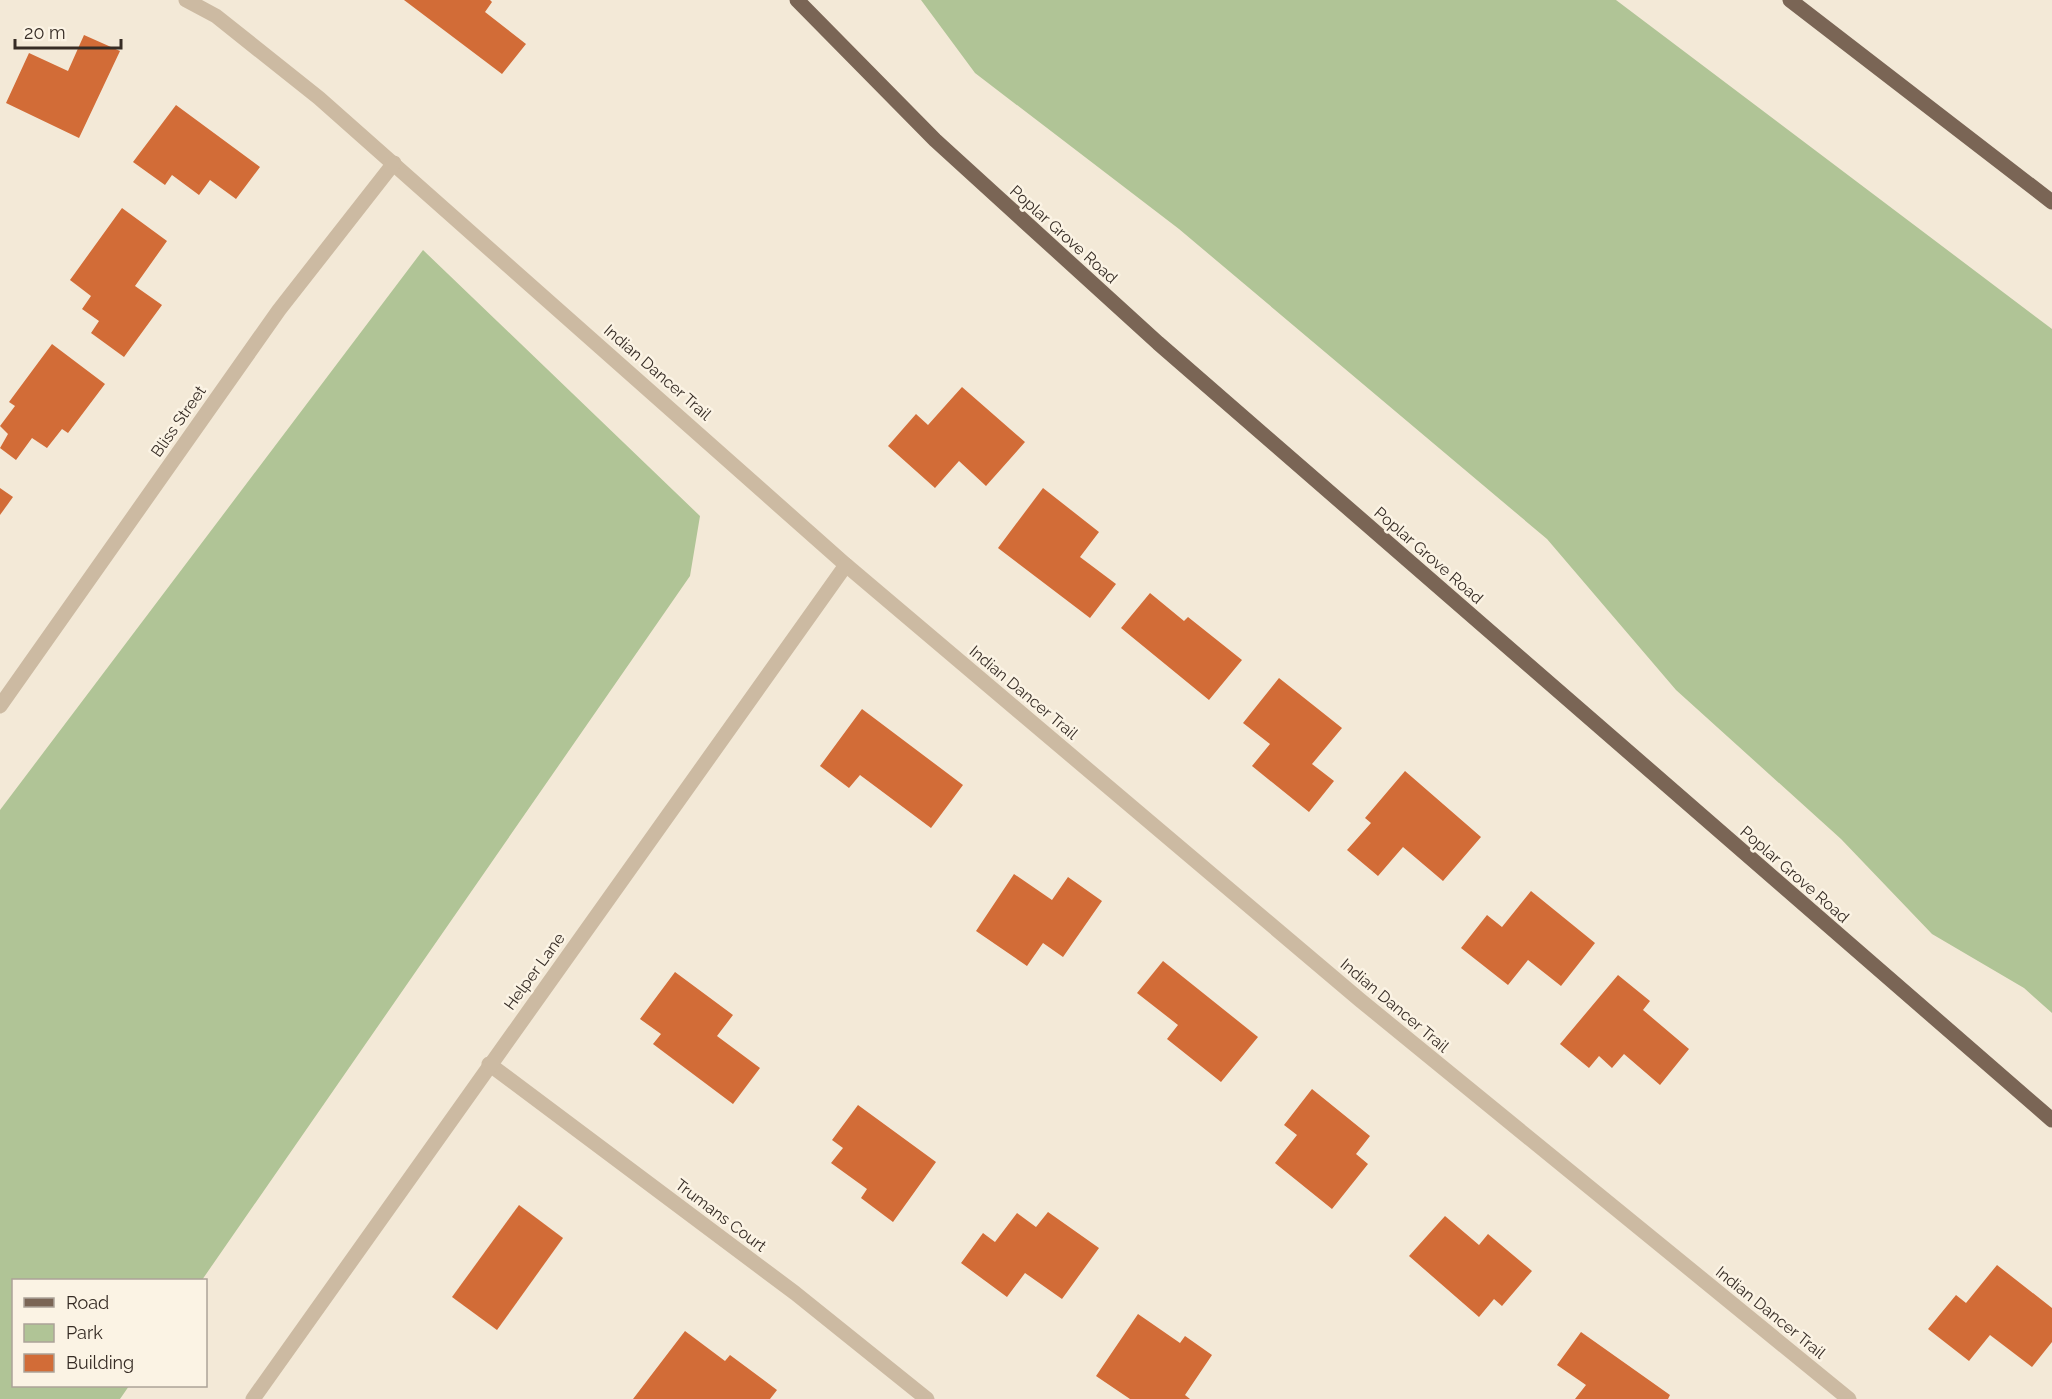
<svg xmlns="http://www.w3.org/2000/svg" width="2052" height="1399" font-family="Raleway,sans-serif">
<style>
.green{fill:#b0c496}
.building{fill:#d26c37}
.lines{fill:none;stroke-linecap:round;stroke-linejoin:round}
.minor{stroke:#ccbaa2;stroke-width:15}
.major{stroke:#7a6555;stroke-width:15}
.labels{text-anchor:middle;stroke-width:5;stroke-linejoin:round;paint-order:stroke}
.street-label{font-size:16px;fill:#362c25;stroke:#fbf3e4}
</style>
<rect width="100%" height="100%" fill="#f3e9d7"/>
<!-- green -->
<g class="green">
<polygon points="921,0 1616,0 2052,329 2052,1013 2024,988 1932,934 1841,839 1676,690 1547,539 1179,229 975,73"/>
<polygon points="423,250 700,516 690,576 202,1280 14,1280 14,1386 129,1386 120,1399 0,1399 0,810"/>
</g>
<!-- building -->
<g class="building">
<polygon points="404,0 490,0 492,2 485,12 526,44 502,74"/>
<polygon points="84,35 120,51 79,138 6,103 29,53 68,71"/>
<polygon points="176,105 260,167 236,199 210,180 199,195 172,175 165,185 133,162"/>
<polygon points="122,208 167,241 135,286 162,305 124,357 91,333 99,321 82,309 91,296 70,280"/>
<polygon points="52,344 105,384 68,433 62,429 47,448 32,438 16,460 0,448 8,434 0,426 15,406 9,402"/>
<polygon points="962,387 1025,442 986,486 959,461 935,488 888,446 916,414 928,425"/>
<polygon points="0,488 13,497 0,515"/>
<polygon points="1043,488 1099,532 1080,557 1116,584 1090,618 998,548"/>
<polygon points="1150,593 1184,621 1188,617 1242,660 1209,700 1121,628"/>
<polygon points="1279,678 1342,728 1312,764 1334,781 1309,812 1252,766 1270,744 1243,723"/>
<polygon points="862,709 963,785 931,828 860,775 849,788 820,766"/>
<polygon points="1405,771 1481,837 1443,881 1403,847 1378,876 1347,850 1371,823 1365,818"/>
<polygon points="1014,874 1052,900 1068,877 1102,901 1063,957 1043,943 1027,966 976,931"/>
<polygon points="1531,891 1595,943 1561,986 1528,960 1508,985 1461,948 1487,915 1502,927"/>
<polygon points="1163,961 1258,1037 1221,1082 1167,1039 1178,1025 1137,993"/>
<polygon points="675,972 733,1015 717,1036 760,1068 733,1104 653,1044 661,1034 640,1019"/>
<polygon points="1618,975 1650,1001 1643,1010 1689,1049 1660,1085 1624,1054 1612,1068 1599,1056 1589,1068 1560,1044"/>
<polygon points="1312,1089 1370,1136 1356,1154 1368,1164 1332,1209 1275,1163 1297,1135 1284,1125"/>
<polygon points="858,1105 936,1162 893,1222 861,1198 867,1189 831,1163 843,1148 832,1140"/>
<polygon points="519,1205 563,1238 497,1330 452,1297"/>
<polygon points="1048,1212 1099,1248 1062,1299 1025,1273 1007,1297 961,1263 983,1233 995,1242 1017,1213 1036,1227"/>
<polygon points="1445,1216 1479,1245 1488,1234 1532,1271 1502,1306 1494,1299 1479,1317 1409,1256"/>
<polygon points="1997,1265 2052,1308 2052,1342 2032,1367 1990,1335 1969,1361 1928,1329 1956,1295 1966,1303"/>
<polygon points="1138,1314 1180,1343 1185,1336 1212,1355 1185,1395 1190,1399 1130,1399 1096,1376"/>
<polygon points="685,1331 725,1361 730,1355 777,1390 770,1399 633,1399"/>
<polygon points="1581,1332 1670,1395 1668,1399 1575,1399 1586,1385 1557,1365"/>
</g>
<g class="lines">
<!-- minor -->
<g class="minor">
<polyline points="186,0 216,16 319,98 846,565 1360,1000 1849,1399"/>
<polyline points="0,706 279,310 394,163"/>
<polyline points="489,1064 795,1293 927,1399"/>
<polyline points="253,1399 846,565"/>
</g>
<!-- major -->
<g class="major">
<polyline points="797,0 935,140 1158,343 2052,1120"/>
<polyline points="1790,0 2052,202"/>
</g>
</g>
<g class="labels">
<!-- street labels -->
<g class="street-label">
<text transform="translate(1064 234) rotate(42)" y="6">Poplar Grove Road</text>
<text transform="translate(658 372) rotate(41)" y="6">Indian Dancer Trail</text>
<text transform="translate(178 421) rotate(-55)" y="6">Bliss Street</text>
<text transform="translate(1429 555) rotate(41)" y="6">Poplar Grove Road</text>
<text transform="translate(1024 692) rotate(40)" y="6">Indian Dancer Trail</text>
<text transform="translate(1795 874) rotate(41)" y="6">Poplar Grove Road</text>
<text transform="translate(534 971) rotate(-54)" y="6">Helper Lane</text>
<text transform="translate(1395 1005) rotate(40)" y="6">Indian Dancer Trail</text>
<text transform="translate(721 1215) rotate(37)" y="6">Trumans Court</text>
<text transform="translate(1771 1312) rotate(39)" y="6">Indian Dancer Trail</text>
</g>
</g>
<!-- legend -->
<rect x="12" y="1279" width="195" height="108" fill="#fbf3e4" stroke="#aca398" stroke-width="1.5"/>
<rect x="24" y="1298" width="30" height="9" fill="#7a6555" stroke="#aca398" stroke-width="1.5"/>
<text x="66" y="1309" font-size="18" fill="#362c25">Road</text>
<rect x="24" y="1324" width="30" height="18" fill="#b0c496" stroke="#aca398" stroke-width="1.5"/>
<text x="66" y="1339" font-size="18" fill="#362c25">Park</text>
<rect x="24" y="1354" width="30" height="18" fill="#d26c37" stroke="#aca398" stroke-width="1.5"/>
<text x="66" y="1369" font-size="18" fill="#362c25">Building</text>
<!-- scale -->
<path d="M15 39v9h106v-9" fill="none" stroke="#362c25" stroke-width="3"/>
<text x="24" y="39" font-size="18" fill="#362c25" stroke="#fbf3e4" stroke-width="4.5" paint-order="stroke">20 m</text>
</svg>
